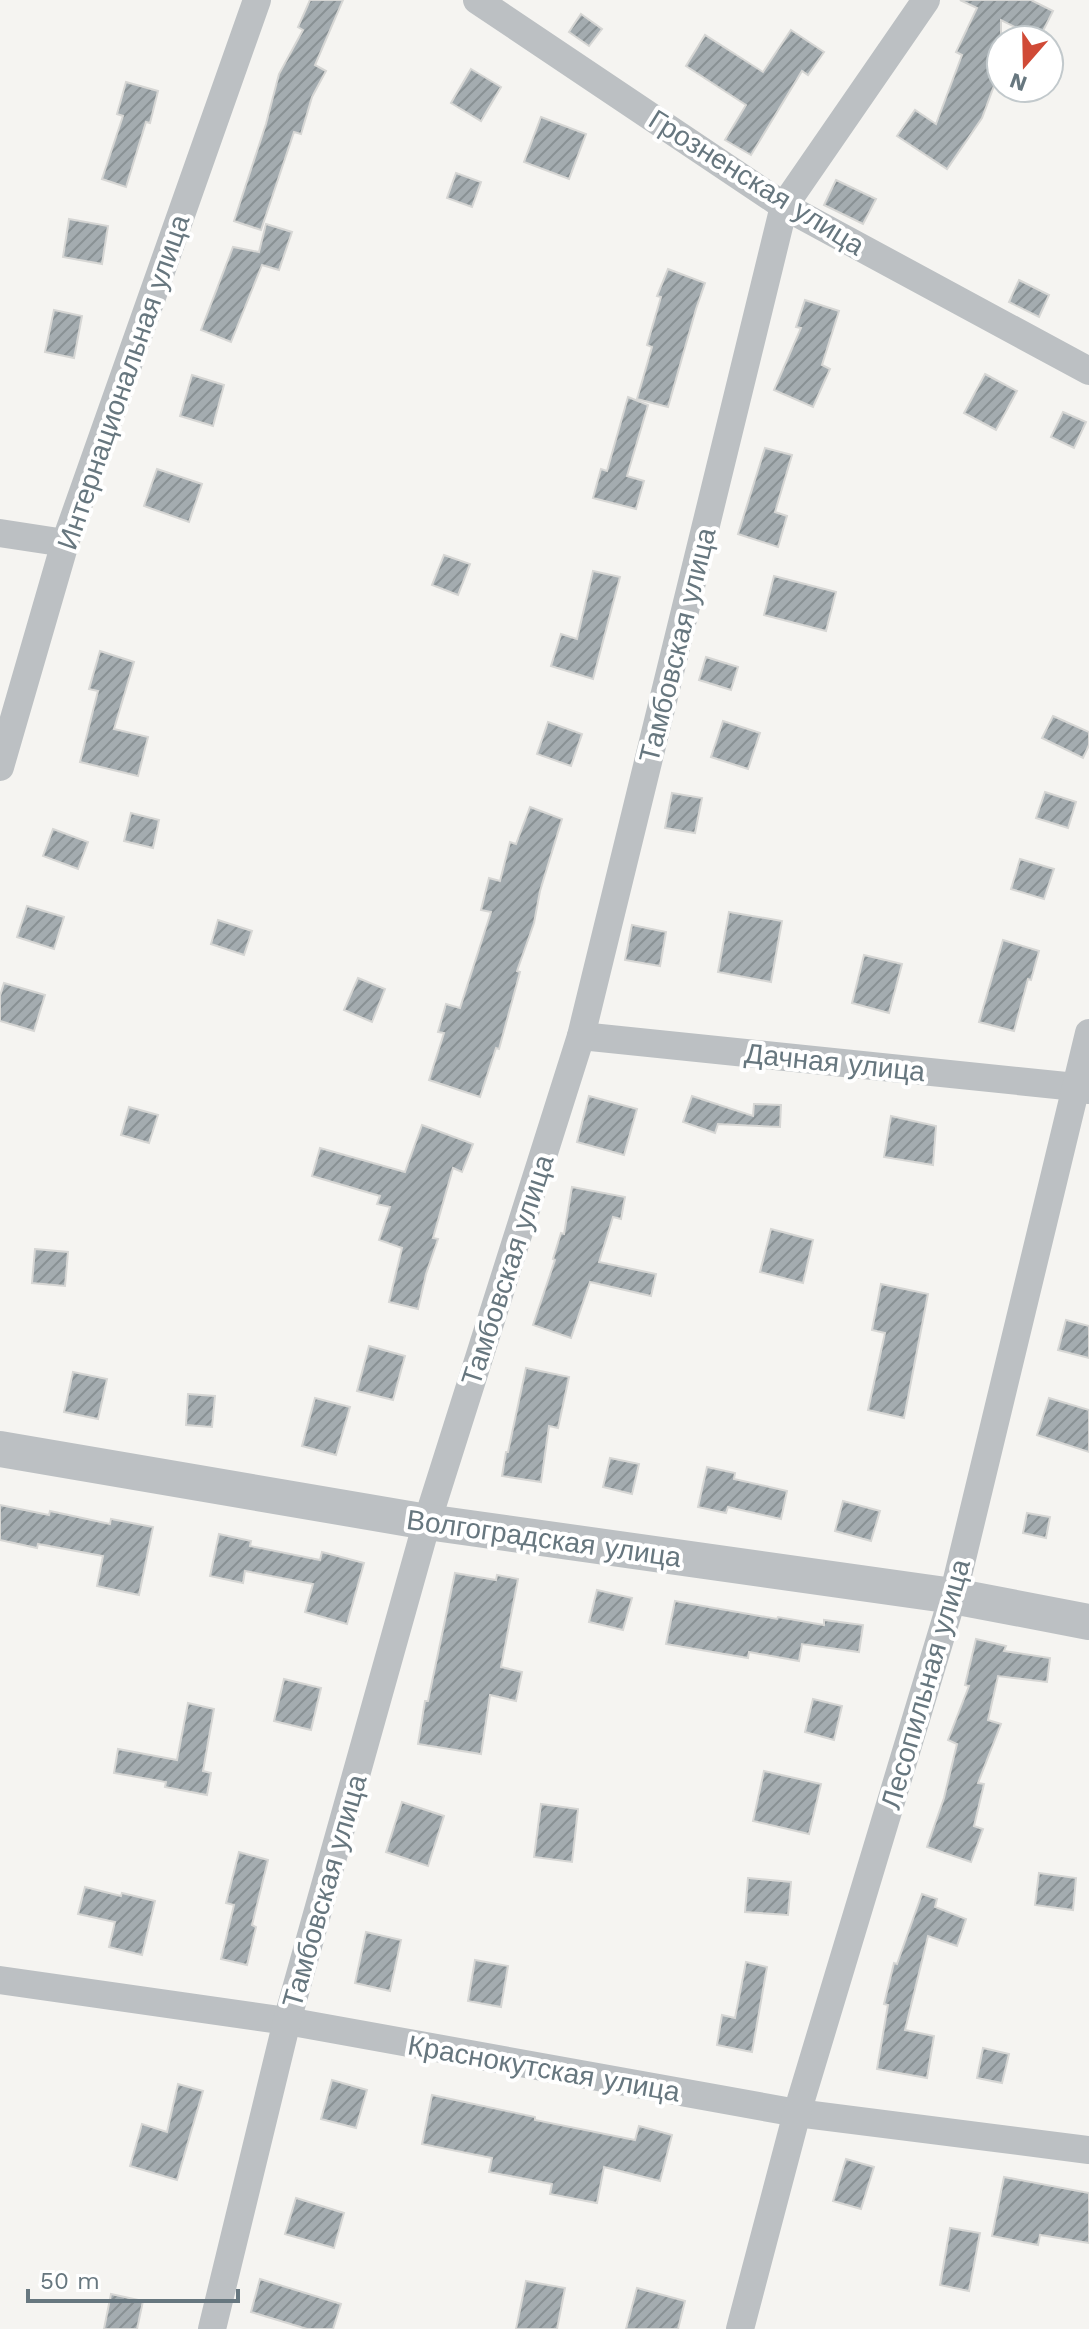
<svg xmlns="http://www.w3.org/2000/svg" width="1089" height="2329" font-family="'Work Sans',sans-serif">
<style>
.building{fill:url(#building-hatch);stroke:#d6d6d4;stroke-width:2}
.lines{fill:none;stroke-linecap:round;stroke-linejoin:round}
.minor{stroke:#bcc0c3;stroke-width:28}
.tertiary{stroke:#bcc0c3;stroke-width:36}
.labels{text-anchor:middle;stroke-width:8;stroke-linejoin:round;paint-order:stroke}
.street-label{font-size:28px;fill:#67777f;stroke:#fff}
</style>
<defs>
<pattern id="building-hatch" width="6" height="6" patternUnits="userSpaceOnUse" patternTransform="scale(2)"><rect width="6" height="6" fill="#a4acb0"/><path d="M-1 1l2-2M0 6l6-6M5 7l2-2" fill="none" stroke="#899194"/></pattern>
</defs>
<rect width="100%" height="100%" fill="#f5f4f1"/>
<!-- building -->
<g class="building">
<polygon points="310,0 343,0 315,65 326,71 312,97 301,134 294,132 261,230 234,221 266,124 279,74 303,30 298,27"/>
<polygon points="960,0 1031,0 1053,11 1039,39 1001,20 1001,67 982,118 947,169 897,136 915,110 936,124 962,55 956,52 977,8"/>
<polygon points="581,14 602,29 589,46 569,32"/>
<polygon points="791,30 824,52 808,75 802,71 751,155 725,140 746,105 686,66 705,35 763,72"/>
<polygon points="471,69 501,87 481,121 451,103"/>
<polygon points="126,82 158,91 150,123 146,122 126,187 102,179 123,116 117,114"/>
<polygon points="541,117 586,134 569,179 524,162"/>
<polygon points="456,173 481,182 472,207 447,198"/>
<polygon points="836,180 876,199 863,224 824,205"/>
<polygon points="69,219 108,226 102,264 63,257"/>
<polygon points="266,224 292,232 279,270 262,265 231,342 201,330 233,247 259,252"/>
<polygon points="668,269 705,283 696,309 668,407 637,399 652,347 647,345 661,297 657,296"/>
<polygon points="1019,280 1049,295 1039,317 1009,302"/>
<polygon points="805,300 839,311 822,365 830,369 813,407 774,390 801,328 796,327"/>
<polygon points="54,310 82,316 74,358 45,352"/>
<polygon points="985,374 1017,391 996,430 964,413"/>
<polygon points="192,375 224,385 213,426 180,416"/>
<polygon points="628,397 648,405 627,476 644,481 636,509 593,498 601,469 607,471"/>
<polygon points="1063,412 1086,422 1074,448 1051,437"/>
<polygon points="765,448 792,455 775,512 787,516 778,547 738,534"/>
<polygon points="157,469 202,484 189,522 144,506"/>
<polygon points="444,555 470,564 458,595 432,585"/>
<polygon points="593,571 620,577 593,679 551,666 561,634 577,639"/>
<polygon points="774,576 836,592 826,631 764,615"/>
<polygon points="100,651 134,662 114,729 148,737 138,776 80,762 98,691 89,689"/>
<polygon points="706,657 738,667 731,690 699,680"/>
<polygon points="1053,716 1089,732 1089,745 1083,758 1042,738"/>
<polygon points="723,721 760,733 748,769 711,757"/>
<polygon points="548,722 582,734 571,766 537,754"/>
<polygon points="1045,792 1076,802 1068,828 1036,818"/>
<polygon points="672,793 702,798 695,833 665,828"/>
<polygon points="530,807 562,819 540,891 534,923 517,971 520,972 499,1049 496,1048 480,1097 429,1080 444,1033 438,1032 446,1004 460,1008 491,912 481,910 489,878 500,881 510,842 516,844"/>
<polygon points="131,813 159,820 153,848 124,841"/>
<polygon points="53,829 88,842 78,869 43,856"/>
<polygon points="1020,859 1054,869 1044,899 1011,889"/>
<polygon points="27,906 64,917 54,949 17,937"/>
<polygon points="729,912 782,921 771,982 718,972"/>
<polygon points="218,920 252,931 244,955 211,944"/>
<polygon points="632,925 666,932 660,966 625,960"/>
<polygon points="1003,940 1039,951 1031,980 1028,979 1014,1031 979,1022"/>
<polygon points="864,955 902,964 889,1013 852,1003"/>
<polygon points="358,978 385,989 372,1022 344,1010"/>
<polygon points="4,983 45,995 34,1031 0,1021 0,996"/>
<polygon points="589,1096 637,1109 624,1155 577,1142"/>
<polygon points="692,1096 753,1116 754,1104 781,1105 780,1127 718,1124 715,1133 683,1122"/>
<polygon points="129,1107 158,1115 149,1143 121,1135"/>
<polygon points="891,1116 936,1126 933,1165 884,1157"/>
<polygon points="422,1125 473,1144 462,1172 453,1168 433,1238 438,1239 426,1274 418,1309 389,1302 402,1248 379,1240 390,1207 377,1204 380,1196 312,1176 320,1148 405,1172"/>
<polygon points="572,1187 625,1197 621,1219 613,1217 599,1262 656,1274 651,1296 590,1282 571,1338 533,1325 555,1260 553,1259 561,1233 564,1234"/>
<polygon points="771,1229 813,1240 803,1283 760,1272"/>
<polygon points="35,1249 68,1252 65,1286 32,1283"/>
<polygon points="881,1284 928,1294 904,1418 868,1410 885,1333 872,1330"/>
<polygon points="1066,1320 1089,1326 1089,1358 1058,1350"/>
<polygon points="369,1346 405,1356 393,1400 357,1391"/>
<polygon points="526,1368 569,1377 558,1428 549,1426 541,1482 502,1476 506,1452 508,1452"/>
<polygon points="73,1372 107,1379 98,1419 64,1412"/>
<polygon points="188,1394 215,1396 212,1427 186,1425"/>
<polygon points="315,1398 350,1407 336,1455 302,1446"/>
<polygon points="1049,1398 1089,1410 1089,1452 1037,1435"/>
<polygon points="610,1458 639,1464 632,1494 603,1487"/>
<polygon points="707,1467 735,1473 734,1479 787,1491 781,1519 728,1507 726,1513 698,1507"/>
<polygon points="843,1501 880,1511 871,1541 835,1531"/>
<polygon points="0,1505 49,1515 50,1511 110,1524 111,1519 153,1527 139,1595 97,1586 103,1556 38,1544 37,1548 0,1540"/>
<polygon points="1027,1513 1050,1517 1046,1538 1023,1533"/>
<polygon points="219,1534 251,1541 250,1546 320,1560 322,1552 364,1563 347,1624 305,1612 313,1584 245,1571 243,1583 210,1576"/>
<polygon points="455,1573 496,1580 497,1575 518,1579 501,1667 522,1672 516,1701 490,1695 481,1754 418,1744 425,1701 428,1701"/>
<polygon points="597,1590 632,1598 623,1630 589,1622"/>
<polygon points="675,1601 777,1619 778,1617 824,1625 824,1620 863,1625 859,1652 802,1644 799,1661 749,1652 748,1658 666,1644"/>
<polygon points="976,1639 1006,1646 1004,1651 1050,1658 1047,1682 998,1676 988,1720 1001,1724 978,1783 984,1784 974,1826 983,1829 971,1862 927,1847 944,1798 957,1744 948,1740 969,1686 965,1685"/>
<polygon points="284,1679 321,1688 311,1730 274,1721"/>
<polygon points="813,1699 842,1706 834,1740 805,1732"/>
<polygon points="188,1703 214,1709 203,1771 211,1773 207,1795 165,1787 166,1782 114,1773 118,1749 177,1760"/>
<polygon points="764,1771 821,1784 809,1834 753,1821"/>
<polygon points="402,1802 444,1816 428,1866 386,1852"/>
<polygon points="541,1804 578,1809 572,1862 534,1857"/>
<polygon points="239,1852 268,1860 252,1925 256,1927 247,1965 221,1959 234,1905 226,1903"/>
<polygon points="1039,1873 1076,1878 1073,1910 1035,1905"/>
<polygon points="748,1878 791,1882 788,1915 745,1912"/>
<polygon points="85,1887 121,1896 122,1893 155,1901 142,1955 109,1947 115,1922 78,1914"/>
<polygon points="922,1894 937,1899 935,1907 966,1919 957,1946 928,1936 905,2030 934,2036 927,2078 877,2069 888,2005 884,2004 894,1963 897,1964"/>
<polygon points="366,1932 401,1940 390,1991 355,1983"/>
<polygon points="475,1960 508,1966 501,2007 468,2001"/>
<polygon points="746,1962 767,1967 752,2052 717,2045 722,2015 735,2018"/>
<polygon points="983,2048 1009,2054 1002,2083 977,2078"/>
<polygon points="332,2080 367,2090 356,2128 321,2119"/>
<polygon points="178,2084 203,2091 177,2180 130,2166 142,2124 167,2132"/>
<polygon points="432,2095 535,2117 535,2120 635,2140 639,2126 672,2135 660,2181 604,2167 597,2203 550,2194 552,2184 489,2172 492,2158 422,2144"/>
<polygon points="846,2159 874,2167 861,2209 833,2201"/>
<polygon points="1004,2177 1089,2193 1089,2243 1040,2235 1038,2245 992,2236"/>
<polygon points="296,2198 344,2213 334,2248 285,2234"/>
<polygon points="950,2228 980,2233 969,2291 940,2285"/>
<polygon points="260,2279 341,2304 333,2329 307,2329 251,2312"/>
<polygon points="526,2281 565,2288 557,2329 516,2329"/>
<polygon points="637,2288 685,2301 678,2329 626,2329"/>
<polygon points="111,2294 143,2301 137,2329 104,2329"/>
</g>
<g class="lines">
<!-- minor -->
<g class="minor">
<polyline points="477,0 784,206 1089,371"/>
<polyline points="0,533 65,543"/>
<polyline points="0,767 65,543 257,0"/>
<polyline points="581,1036 1076,1087 1089,1090"/>
<polyline points="0,1980 287,2021 797,2113 1089,2150"/>
<polyline points="212,2329 287,2021 427,1522 581,1036 784,206 926,0"/>
<polyline points="740,2329 797,2113 953,1596 1089,1033"/>
</g>
<!-- tertiary -->
<polyline class="tertiary" points="0,1449 427,1522 953,1596 1089,1622"/>
</g>
<g class="labels">
<!-- street labels -->
<g class="street-label">
<text transform="translate(757 182) rotate(32)" y="10">Грозненская улица</text>
<text transform="translate(123 382) rotate(-71)" y="10">Интернациональная улица</text>
<text transform="translate(677 645) rotate(-76)" y="10">Тамбовская улица</text>
<text transform="translate(835 1062) rotate(6)" y="10">Дачная улица</text>
<text transform="translate(507 1270) rotate(-72)" y="10">Тамбовская улица</text>
<text transform="translate(544 1538) rotate(8)" y="10">Волгоградская улица</text>
<text transform="translate(925 1684) rotate(-74)" y="10">Лесопильная улица</text>
<text transform="translate(324 1891) rotate(-74)" y="10">Тамбовская улица</text>
<text transform="translate(544 2068) rotate(10)" y="10">Краснокутская улица</text>
</g>
</g>
<!-- north arrow -->
<g transform="translate(1025 64) rotate(200)"><circle r="38" fill="#ffffff" stroke="#c2c9cc" stroke-width="2"/>
<path d="M0-6L14 30L0 20L-14 30Z" fill="#d04a36"/>
<text y="-12" font-size="22" font-weight="bold" text-anchor="middle" fill="#67777f">N</text>
</g>
<!-- scale -->
<path d="M28 2289v12h210v-12" fill="none" stroke="#67777f" stroke-width="4"/>
<text x="40" y="2289" font-size="24" fill="#67777f" stroke="#ffffff" stroke-width="6" paint-order="stroke">50 m</text>
</svg>
